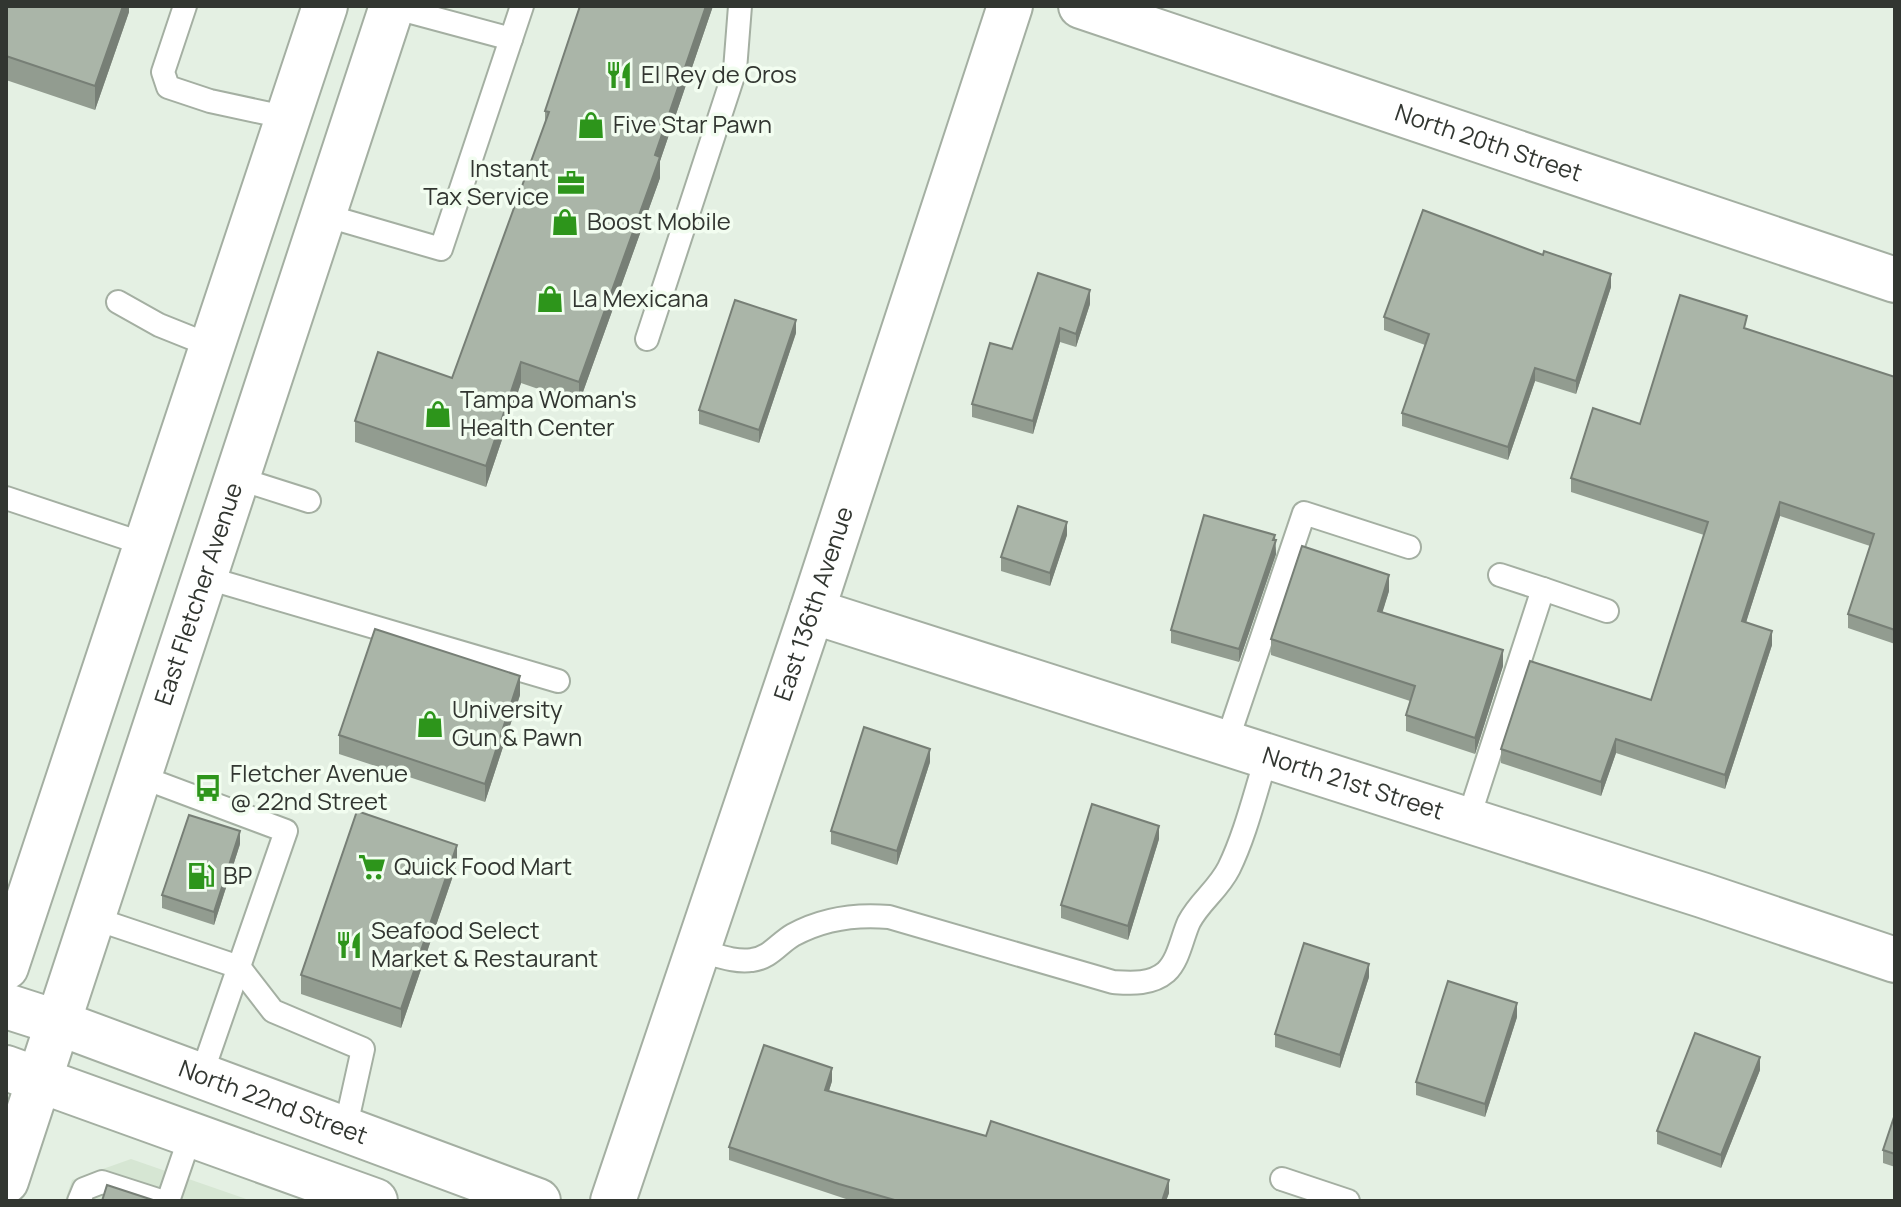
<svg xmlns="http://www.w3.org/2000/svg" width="1901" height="1207" font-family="Manrope,sans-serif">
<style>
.built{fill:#d6e6d3}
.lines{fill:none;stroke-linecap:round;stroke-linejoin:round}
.lane-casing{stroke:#a4afa2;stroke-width:26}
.street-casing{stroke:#a4afa2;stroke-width:48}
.secondary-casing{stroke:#a4afa2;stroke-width:48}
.lane{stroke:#fff;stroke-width:22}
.street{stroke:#fff;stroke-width:44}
.secondary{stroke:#fff;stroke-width:44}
.wall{fill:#929c90}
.shaded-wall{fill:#777f76}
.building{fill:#aab5a8;stroke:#777f76;stroke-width:2}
.labels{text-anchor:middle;stroke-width:7;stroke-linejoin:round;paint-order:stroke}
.poi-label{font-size:24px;fill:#323631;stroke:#f2fdf0;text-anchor:start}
.street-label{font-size:24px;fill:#323631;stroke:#f2fdf0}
</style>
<rect width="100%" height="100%" fill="#e4f0e3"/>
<!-- built -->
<polygon class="built" points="131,1159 252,1201 65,1201 72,1180"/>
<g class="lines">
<!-- lane casing -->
<g class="lane-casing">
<g id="lane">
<polyline points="185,6 163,72 168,87 210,101 289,118"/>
<polyline points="392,7 511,39"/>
<polyline points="324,215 441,249 522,6"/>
<polyline points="118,302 159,325 214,347"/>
<polyline points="647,339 735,70 740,6"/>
<polyline points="237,478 309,501"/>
<polyline points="6,498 147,545"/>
<polyline points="1500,575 1543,589"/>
<polyline points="204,577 558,681"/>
<polyline points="1226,744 1304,513 1409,547"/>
<polyline points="139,776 286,831 201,1076"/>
<polyline points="1468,820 1543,589 1607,611"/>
<polyline points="93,918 239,967 273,1011 363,1049 345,1130"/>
<path d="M697 950C714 954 734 963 752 960 770 958 779 943 793 935 824 918 855 914 889 917L1113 982C1130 983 1151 985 1166 972 1179 960 1182 937 1189 922 1200 901 1218 890 1229 868 1246 833 1255 793 1267 756"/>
<polyline points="1282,1179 1348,1201"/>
<polyline points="79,1201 84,1189 102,1182 161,1201"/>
<polyline points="168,1201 191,1134"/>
</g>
</g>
<!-- street casing -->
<g class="street-casing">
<g id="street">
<path id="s1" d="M1081 6 1895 280"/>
<path id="s2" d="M812 611 1702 895 1895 960"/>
<path id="s3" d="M613 1201 812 611 1010 6"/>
</g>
</g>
<!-- secondary casing -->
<g class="secondary-casing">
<g id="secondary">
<polyline points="6,967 325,6"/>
<path id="s4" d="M6 1006 59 1023 538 1201"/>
<polyline points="6,1068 375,1201"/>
<path id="s5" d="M6 1181 392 6"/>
</g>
</g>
<!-- lane -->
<use href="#lane" class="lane"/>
<!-- street -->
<use href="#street" class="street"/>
<!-- secondary -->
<use href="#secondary" class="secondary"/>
</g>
<!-- wall -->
<g class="wall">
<polygon points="6,6 129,6 129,12 95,110 6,80"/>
<polygon points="580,6 713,6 660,161 660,178 579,403 521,383 486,487 355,442 355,421 452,378 545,124 545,111"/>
<polygon points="1611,287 1576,394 1535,381 1508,460 1402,426 1402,413 1425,345 1384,330 1384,317"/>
<polygon points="1090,304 1076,347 1060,342 1033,434 972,417 972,404 1012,349"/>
<polygon points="1747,329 1895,377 1895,644 1848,628 1848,614 1870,546 1780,516 1746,622 1772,645 1725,789 1616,753 1601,796 1501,763 1501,749 1651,700 1704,535 1571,492 1571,478 1640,424"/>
<polygon points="796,333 759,443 699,424 699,410"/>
<polygon points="1067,535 1050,586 1001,571 1001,557"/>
<polygon points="1275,540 1276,554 1239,662 1171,643 1171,630"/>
<polygon points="1389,591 1382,612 1503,666 1475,754 1406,731 1406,715 1410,701 1271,655 1271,639"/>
<polygon points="520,695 485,802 339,754 339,735"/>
<polygon points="930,762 897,865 831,844 831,831"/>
<polygon points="1159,839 1128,940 1061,918 1061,905"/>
<polygon points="240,844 214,925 162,908 162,895"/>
<polygon points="457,864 401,1028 301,994 301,975"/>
<polygon points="1369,977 1340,1068 1275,1047 1275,1034"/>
<polygon points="1517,1017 1485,1117 1416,1095 1416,1082"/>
<polygon points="1760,1070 1721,1168 1657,1144 1657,1131"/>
<polygon points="832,1081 829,1091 1169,1193 1166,1201 852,1201 729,1160 729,1147"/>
<polygon points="1895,1114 1895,1167 1883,1163 1883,1150"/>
</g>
<!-- shaded-wall -->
<g class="shaded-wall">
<polygon points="123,6 129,6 129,12 95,110 95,86"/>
<polygon points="706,6 713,6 660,161 660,178 579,403 579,382"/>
<polygon points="1611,274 1611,287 1576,394 1576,381"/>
<polygon points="1090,290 1090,304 1076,347 1076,334"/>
<polygon points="796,320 796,333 759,443 759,430"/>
<polygon points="1060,328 1060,342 1033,434 1033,421"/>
<polygon points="521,362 521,383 486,487 486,466"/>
<polygon points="1535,368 1535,381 1508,460 1508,447"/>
<polygon points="1780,502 1780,516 1742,635 1742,621"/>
<polygon points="1067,522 1067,535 1050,586 1050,573"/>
<polygon points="1275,535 1276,554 1239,662 1239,649"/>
<polygon points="1389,575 1389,591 1378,627 1378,611"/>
<polygon points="1772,631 1772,645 1725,789 1725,775"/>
<polygon points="1503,650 1503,666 1475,754 1475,738"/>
<polygon points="520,676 520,695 485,802 485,784"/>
<polygon points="1616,739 1616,753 1601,796 1601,782"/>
<polygon points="930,749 930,762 897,865 897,851"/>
<polygon points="1159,826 1159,839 1128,940 1128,926"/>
<polygon points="240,831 240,844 214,925 214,912"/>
<polygon points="457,845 457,864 401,1028 401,1009"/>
<polygon points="1369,964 1369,977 1340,1068 1340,1055"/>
<polygon points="1517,1003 1517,1017 1485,1117 1485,1104"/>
<polygon points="1760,1057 1760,1070 1721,1168 1721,1155"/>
<polygon points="832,1068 832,1081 825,1103 825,1090"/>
<polygon points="1169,1180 1169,1193 1166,1201 1162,1201"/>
</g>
<!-- building -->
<g class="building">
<polygon points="6,6 123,6 95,86 6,56"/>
<polygon points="580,6 706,6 655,155 660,157 579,382 521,362 486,466 355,421 378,352 452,378 549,112 545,111"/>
<polygon points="1423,210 1543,255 1544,251 1611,274 1576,381 1535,368 1508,447 1402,413 1429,334 1384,317"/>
<polygon points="1038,273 1090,290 1076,334 1060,328 1033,421 972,404 990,343 1012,349"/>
<polygon points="1680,295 1747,316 1744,328 1895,377 1895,630 1848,614 1874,534 1780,502 1742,621 1772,631 1725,775 1616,739 1601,782 1501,749 1530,661 1651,700 1708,522 1571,478 1593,408 1640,424"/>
<polygon points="735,300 796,320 759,430 699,410"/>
<polygon points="1018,506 1067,522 1050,573 1001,557"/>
<polygon points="1204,515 1275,535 1273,540 1276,540 1239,649 1171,630"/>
<polygon points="1302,546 1389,575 1378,611 1503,650 1475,738 1406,715 1415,686 1271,639"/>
<polygon points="375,629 520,676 485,784 339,735"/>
<polygon points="864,727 930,749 897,851 831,831"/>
<polygon points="1092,804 1159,826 1128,926 1061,905"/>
<polygon points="357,811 457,845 401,1009 301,975"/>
<polygon points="189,815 240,831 214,912 162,895"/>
<polygon points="1304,943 1369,964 1340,1055 1275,1034"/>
<polygon points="1448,981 1517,1003 1485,1104 1416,1082"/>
<polygon points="1695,1033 1760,1057 1721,1155 1657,1131"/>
<polygon points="764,1045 832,1068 825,1090 986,1136 991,1121 1169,1180 1162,1201 898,1201 839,1184 729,1147"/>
<polygon points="1895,1114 1895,1154 1883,1150"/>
<polygon points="107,1185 156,1201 102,1201"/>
</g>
<!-- icons -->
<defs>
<g id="restaurant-bare" transform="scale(2.16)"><path d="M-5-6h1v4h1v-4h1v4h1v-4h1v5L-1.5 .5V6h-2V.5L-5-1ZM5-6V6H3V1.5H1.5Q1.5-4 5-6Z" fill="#2d951b" stroke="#f2fdf0" stroke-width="2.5" paint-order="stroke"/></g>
<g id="shop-bare" transform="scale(2.16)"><path d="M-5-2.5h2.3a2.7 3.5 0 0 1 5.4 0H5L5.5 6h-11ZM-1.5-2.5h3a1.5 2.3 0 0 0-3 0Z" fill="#2d951b" stroke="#f2fdf0" stroke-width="2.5" paint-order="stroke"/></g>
<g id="office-bare" transform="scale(2.16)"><path d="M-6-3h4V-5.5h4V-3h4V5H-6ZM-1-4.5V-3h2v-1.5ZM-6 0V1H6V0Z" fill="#2d951b" stroke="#f2fdf0" stroke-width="2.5" paint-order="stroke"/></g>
<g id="bus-bare" transform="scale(2.16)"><path d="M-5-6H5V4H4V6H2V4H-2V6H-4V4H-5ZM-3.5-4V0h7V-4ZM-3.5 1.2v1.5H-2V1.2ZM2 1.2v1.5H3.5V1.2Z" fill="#2d951b" stroke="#f2fdf0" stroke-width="2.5" paint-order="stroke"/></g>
<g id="supermarket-bare" transform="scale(2.16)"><path d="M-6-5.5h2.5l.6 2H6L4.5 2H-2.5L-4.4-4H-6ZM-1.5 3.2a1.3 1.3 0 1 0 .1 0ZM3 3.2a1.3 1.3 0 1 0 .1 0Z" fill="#2d951b" stroke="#f2fdf0" stroke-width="2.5" paint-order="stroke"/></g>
<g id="fuel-bare" transform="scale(2.16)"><path d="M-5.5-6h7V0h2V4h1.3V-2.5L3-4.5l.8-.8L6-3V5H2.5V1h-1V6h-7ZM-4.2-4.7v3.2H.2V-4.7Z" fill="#2d951b" stroke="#f2fdf0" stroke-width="2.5" paint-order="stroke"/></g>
</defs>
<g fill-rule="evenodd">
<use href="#restaurant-bare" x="619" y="75"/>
<use href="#shop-bare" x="591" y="125"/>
<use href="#office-bare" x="571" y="183"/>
<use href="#shop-bare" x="565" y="222"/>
<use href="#shop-bare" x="550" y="299"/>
<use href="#shop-bare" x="438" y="414"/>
<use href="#shop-bare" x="430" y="724"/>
<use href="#bus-bare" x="208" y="788"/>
<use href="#supermarket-bare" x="372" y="867"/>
<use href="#fuel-bare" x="201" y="876"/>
<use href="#restaurant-bare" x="349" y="945"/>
</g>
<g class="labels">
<!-- poi labels -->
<g class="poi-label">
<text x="641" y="83">El Rey de Oros</text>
<text x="613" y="133">Five Star Pawn</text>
<text x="549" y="177" text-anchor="end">Instant<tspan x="549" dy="28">Tax Service</tspan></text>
<text x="587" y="230">Boost Mobile</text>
<text x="572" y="307">La Mexicana</text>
<text x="460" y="408">Tampa Woman's<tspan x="460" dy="28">Health Center</tspan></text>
<text x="452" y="718">University<tspan x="452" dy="28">Gun &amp; Pawn</tspan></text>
<text x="230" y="782">Fletcher Avenue<tspan x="230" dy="28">@ 22nd Street</tspan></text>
<text x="394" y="875">Quick Food Mart</text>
<text x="223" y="884">BP</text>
<text x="371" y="939">Seafood Select<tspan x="371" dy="28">Market &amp; Restaurant</tspan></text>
</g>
<!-- street labels -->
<g class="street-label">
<text dy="8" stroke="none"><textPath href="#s1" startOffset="430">North 20th Street</textPath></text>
<text dy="8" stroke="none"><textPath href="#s5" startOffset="618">East Fletcher Avenue</textPath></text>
<text dy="8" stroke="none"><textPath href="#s3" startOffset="630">East 136th Avenue</textPath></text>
<text dy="8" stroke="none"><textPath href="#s2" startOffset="568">North 21st Street</textPath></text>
<text dy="8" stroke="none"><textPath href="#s4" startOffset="284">North 22nd Street</textPath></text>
</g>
</g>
<!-- border -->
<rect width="1901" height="1207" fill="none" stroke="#323631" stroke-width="16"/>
</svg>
